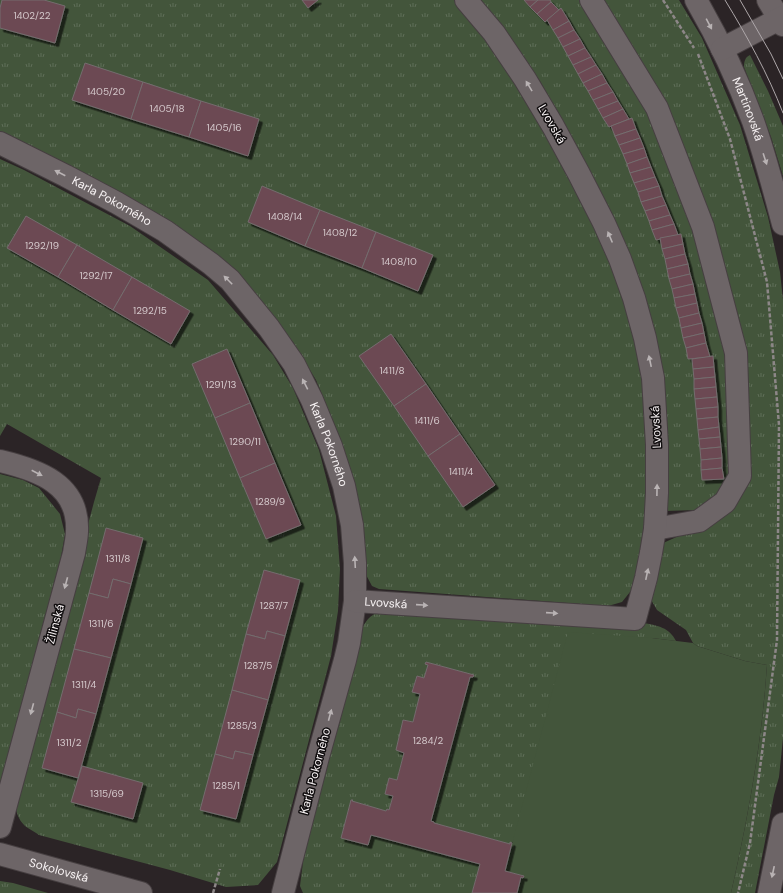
<svg xmlns="http://www.w3.org/2000/svg" width="783" height="893" font-family="'DM Sans',sans-serif">
<style>
.grass{fill:url(#grass-tufts)}
.garden{fill:#43553b}
.building{fill:#6c4952;stroke:#746c6e;filter:url(#shadow)}
.lines{fill:none;stroke-linecap:round;stroke-linejoin:round}
.minor-casing{stroke:#463f41;stroke-width:24}
.path{stroke:#8d8788;stroke-width:2.5;stroke-dasharray:4 2;stroke-linecap:butt}
.minor{stroke:#6d6567;stroke-width:22}
.tram{stroke:#ada7a9;stroke-width:1}
.oneway{fill:#b9b3b4}
.labels{text-anchor:middle;stroke-width:3;stroke-linejoin:round;paint-order:stroke}
.number-label{font-size:10px;fill:#d4c8cb}
.street-label{font-size:12px;fill:#f7f2f3;stroke:#110e0f}
</style>
<defs>
<pattern id="grass-tufts" width="24" height="20" patternUnits="userSpaceOnUse"><rect width="24" height="20" fill="#43553b"/><path d="M3 7l-1-3M5 7V3M7 7l1-3M15 17l-1-3M17 17v-4M19 17l1-3" fill="none" stroke="#5f6e58"/></pattern>
<filter id="shadow"><feDropShadow dx="3.5" dy="3.5" stdDeviation="0" flood-color="#0009"/></filter>
</defs>
<rect width="100%" height="100%" fill="#2b2426"/>
<!-- grass -->
<g class="grass">
<polygon points="0,0 454,0 485,36 526,93 609,255 628,312 641,367 646,424 647,484 643,541 634,587 622,602 608,606 379,589 372,586 364,571 359,511 341,440 316,380 293,342 221,260 0,133"/>
<polygon points="480,0 584,0 647,110 695,225 726,354 730,478 719,497 698,510 664,511 665,427 571,136 540,81 501,26"/>
<path d="M600 0H679L702 38 740 125 768 217 780 272 783 300V738L779 777 774 795 755 893H731C748 818 762 742 767 665L745 661 697 646 693 643 686 630 657 610 650 598 661 544 714 520 748 476 707 222Z"/>
<path d="M750 55 768 91 783 126V176L771 137 744 67C744 62 745 57 750 55Z"/>
<path d="M0 159 24 170 130 226 208 280 273 355 293 388 319 450 336 516 340 569 338 611 331 656 277 862 258 885 226 887 170 870 39 835C35 832 29 829 25 826 14 816 15 802 17 789L94 502 101 478 7 424 0 436Z"/>
<polygon points="0,474 23,480 39,488 60,514 65,534 61,557 0,786"/>
<path d="M397 609 642 627 644 623C658 626 669 627 676 641L652 638 512 843H511L510 844 434 823V822L431 821 470 677H473V675L426 662V664L428 665 424 678 417 676 412 691 420 694 413 722 403 720 396 750 404 753 397 780 389 778 385 794 393 796 389 810 387 809 386 811 352 801V800H351L341 838 368 845 371 835 480 864 472 893H303L300 886 304 854 354 662C358 642 359 618 381 611 386 609 392 609 397 609Z"/>
<polygon points="0,881 13,883 48,893 0,893"/>
</g>
<!-- garden -->
<path class="garden" d="M568 632 652 638 693 643 697 646 745 661 767 665C762 741 748 818 731 893H517L521 877 523 878 524 876 505 871Z"/>
<!-- building -->
<g class="building">
<polygon points="2,0 44,0 65,6 55,43 0,28 0,8"/>
<polygon points="302,0 318,0 308,8"/>
<polygon points="524,0 538,0 530,7"/>
<polygon points="538,0 550,0 551,2 537,14 530,7"/>
<polygon points="551,2 559,10 545,22 537,14"/>
<polygon points="561,8 569,21 553,30 547,20"/>
<polygon points="569,21 574,30 558,38 553,30"/>
<polygon points="574,30 580,39 563,47 558,38"/>
<polygon points="580,39 585,48 568,56 563,47"/>
<polygon points="585,48 591,57 573,65 568,56"/>
<polygon points="591,57 596,65 578,74 573,65"/>
<polygon points="85,63 143,82 131,119 72,100"/>
<polygon points="596,65 602,74 583,83 578,74"/>
<polygon points="602,74 607,83 588,91 583,83"/>
<polygon points="143,82 201,101 189,137 131,119"/>
<polygon points="607,83 613,92 593,100 588,91"/>
<polygon points="613,92 618,101 598,109 593,100"/>
<polygon points="201,101 259,119 248,156 189,137"/>
<polygon points="618,101 623,109 603,118 598,109"/>
<polygon points="623,109 629,119 609,127 603,118"/>
<polygon points="632,118 636,129 615,136 611,126"/>
<polygon points="636,129 640,138 619,145 615,136"/>
<polygon points="640,138 644,148 623,154 619,145"/>
<polygon points="644,148 647,157 627,164 623,154"/>
<polygon points="647,157 651,167 630,173 627,164"/>
<polygon points="651,167 655,177 634,183 630,173"/>
<polygon points="655,177 659,186 638,192 634,183"/>
<polygon points="262,186 320,210 305,246 248,222"/>
<polygon points="659,186 662,196 641,202 638,192"/>
<polygon points="662,196 666,205 645,211 641,202"/>
<polygon points="666,205 670,215 649,221 645,211"/>
<polygon points="320,210 376,232 362,268 305,246"/>
<polygon points="670,215 674,224 652,230 649,221"/>
<polygon points="26,216 77,245 58,277 7,248"/>
<polygon points="674,224 678,235 656,240 652,230"/>
<polygon points="376,232 433,255 418,291 362,268"/>
<polygon points="681,234 683,244 662,249 660,238"/>
<polygon points="683,244 685,254 665,259 662,249"/>
<polygon points="77,245 132,277 113,310 58,277"/>
<polygon points="685,254 688,264 667,269 665,259"/>
<polygon points="688,264 690,274 669,279 667,269"/>
<polygon points="690,274 693,284 672,289 669,279"/>
<polygon points="132,277 190,311 171,344 113,310"/>
<polygon points="693,284 695,294 674,298 672,289"/>
<polygon points="695,294 697,303 676,308 674,298"/>
<polygon points="697,303 699,313 679,318 676,308"/>
<polygon points="699,313 702,323 681,328 679,318"/>
<polygon points="702,323 704,333 683,338 681,328"/>
<polygon points="704,333 706,343 686,348 683,338"/>
<polygon points="391,334 426,384 394,406 359,356"/>
<polygon points="706,343 710,357 688,359 686,348"/>
<polygon points="227,349 250,403 215,418 192,364"/>
<polygon points="713,356 714,367 693,369 692,359"/>
<polygon points="714,367 715,377 694,379 693,369"/>
<polygon points="715,377 716,387 694,389 694,379"/>
<polygon points="426,384 460,434 428,456 394,406"/>
<polygon points="716,387 717,397 695,399 694,389"/>
<polygon points="717,397 718,407 696,409 695,399"/>
<polygon points="250,403 275,463 240,478 215,418"/>
<polygon points="718,407 718,417 697,419 696,409"/>
<polygon points="718,417 719,427 698,430 697,419"/>
<polygon points="719,427 720,437 699,439 698,430"/>
<polygon points="460,434 495,485 463,507 428,456"/>
<polygon points="720,437 721,447 700,449 699,439"/>
<polygon points="721,447 722,458 701,460 700,449"/>
<polygon points="722,458 722,468 701,470 701,460"/>
<polygon points="275,463 301,525 266,539 240,478"/>
<polygon points="722,468 724,479 702,480 701,470"/>
<polygon points="106,528 143,538 131,584 113,579 108,598 89,593"/>
<polygon points="264,570 300,580 285,636 267,631 265,639 246,634"/>
<polygon points="113,579 131,584 111,658 74,649 89,593 108,598"/>
<polygon points="267,631 285,636 268,700 232,690 246,634 265,639"/>
<polygon points="74,649 111,658 96,714 78,709 76,718 57,712"/>
<polygon points="426,662 474,675 473,677 470,677 431,821 434,822 434,823 510,844 510,842 512,843 505,871 524,876 523,878 521,877 517,893 472,893 480,864 371,835 368,845 341,838 351,800 353,800 352,801 386,811 387,809 389,810 393,796 385,794 389,778 397,780 404,753 396,750 403,720 413,722 420,694 412,692 417,676 424,678 428,665 425,664"/>
<polygon points="232,690 268,700 253,755 235,751 233,759 215,754"/>
<polygon points="78,709 96,714 78,778 42,768 57,712 76,718"/>
<polygon points="235,751 253,755 236,819 200,810 215,754 233,759"/>
<polygon points="82,766 143,783 133,819 71,802"/>
</g>
<g class="lines">
<!-- minor casing -->
<g class="minor-casing">
<g id="minor">
<polyline points="591,0 657,108 703,227 736,353 740,476 725,502 699,521 655,529"/>
<path id="s1" d="M696 0C718 38 738 80 753 121 765 155 774 190 783 224"/>
<polyline points="768,0 783,25"/>
<polyline points="722,49 783,17"/>
<path id="s2" d="M0 143 66 176 117 203 165 231 211 264 230 280 269 328 294 364 312 400 331 446 344 486 352 525 355 563V601L349 643 345 660 318 757 283 893"/>
<path d="M0 461C38 470 79 484 77 531 77 538 75 546 74 553L0 827"/>
<path id="s3" d="M355 601 635 619 646 578 651 553 655 529 657 493V445L653 378 645 338 634 298 620 259 604 223 579 174 553 126 525 79 494 33 466 0"/>
<path id="s4" d="M0 854 141 893"/>
<polyline points="769,893 783,824"/>
</g>
</g>
<!-- path -->
<g class="path">
<polyline points="663,0 694,48"/>
<polyline points="698,54 730,139 767,282 779,425 777,640 750,843 738,893"/>
<polyline points="213,893 220,869"/>
</g>
<!-- minor -->
<use href="#minor" class="minor"/>
<!-- tram -->
<g class="tram">
<path d="M725 0C747 36 768 74 783 113"/>
<polyline points="740,0 771,54 783,79"/>
</g>
</g>
<!-- one-way arrows -->
<defs><path id="oneway-solid" d="M-6-.8H1V-3.2L6.5 0L1 3.2V.8H-6Z"/></defs>
<g class="oneway">
<use href="#oneway-solid" transform="translate(709 24) rotate(62)"/>
<use href="#oneway-solid" transform="translate(529 86) rotate(-121)"/>
<use href="#oneway-solid" transform="translate(765 159) rotate(72)"/>
<use href="#oneway-solid" transform="translate(60 173) rotate(-153)"/>
<use href="#oneway-solid" transform="translate(610 237) rotate(-113)"/>
<use href="#oneway-solid" transform="translate(228 280) rotate(-135)"/>
<use href="#oneway-solid" transform="translate(650 361) rotate(-102)"/>
<use href="#oneway-solid" transform="translate(305 384) rotate(-117)"/>
<use href="#oneway-solid" transform="translate(37 473) rotate(27)"/>
<use href="#oneway-solid" transform="translate(657 490) rotate(-89)"/>
<use href="#oneway-solid" transform="translate(355 562) rotate(-93)"/>
<use href="#oneway-solid" transform="translate(647 574) rotate(-78)"/>
<use href="#oneway-solid" transform="translate(66 583) rotate(105)"/>
<use href="#oneway-solid" transform="translate(422 605) rotate(4)"/>
<use href="#oneway-solid" transform="translate(552 613) rotate(4)"/>
<use href="#oneway-solid" transform="translate(32 709) rotate(105)"/>
<use href="#oneway-solid" transform="translate(330 715) rotate(-75)"/>
<use href="#oneway-solid" transform="translate(773 872) rotate(102)"/>
</g>
<g class="labels">
<!-- number labels -->
<g class="number-label">
<text x="32" y="19">1402/22</text>
<text x="106" y="95">1405/20</text>
<text x="167" y="112">1405/18</text>
<text x="224" y="131">1405/16</text>
<text x="285" y="220">1408/14</text>
<text x="340" y="236">1408/12</text>
<text x="42" y="249">1292/19</text>
<text x="399" y="265">1408/10</text>
<text x="96" y="279">1292/17</text>
<text x="150" y="314">1292/15</text>
<text x="392" y="374">1411/8</text>
<text x="221" y="388">1291/13</text>
<text x="427" y="424">1411/6</text>
<text x="245" y="445">1290/11</text>
<text x="461" y="475">1411/4</text>
<text x="270" y="505">1289/9</text>
<text x="118" y="562">1311/8</text>
<text x="274" y="609">1287/7</text>
<text x="101" y="627">1311/6</text>
<text x="258" y="669">1287/5</text>
<text x="84" y="688">1311/4</text>
<text x="242" y="729">1285/3</text>
<text x="428" y="744">1284/2</text>
<text x="69" y="746">1311/2</text>
<text x="226" y="789">1285/1</text>
<text x="107" y="797">1315/69</text>
</g>
<!-- street labels -->
<g class="street-label">
<text dy="4" stroke="none"><textPath href="#s1" startOffset="121">Martinovská</textPath></text>
<text transform="translate(552 124) rotate(60)" y="4">Lvovská</text>
<text dy="4" stroke="none"><textPath href="#s2" startOffset="126">Karla Pokorného</textPath></text>
<text transform="translate(656 427) rotate(-93)" y="4">Lvovská</text>
<text dy="4" stroke="none"><textPath href="#s2" startOffset="462">Karla Pokorného</textPath></text>
<text dy="4" stroke="none"><textPath href="#s3" startOffset="31">Lvovská</textPath></text>
<text transform="translate(55 624) rotate(-75)" y="4">Žilinská</text>
<text transform="translate(315 771) rotate(-75)" y="4">Karla Pokorného</text>
<text dy="4" stroke="none"><textPath href="#s4" startOffset="61">Sokolovská</textPath></text>
</g>
</g>
</svg>
